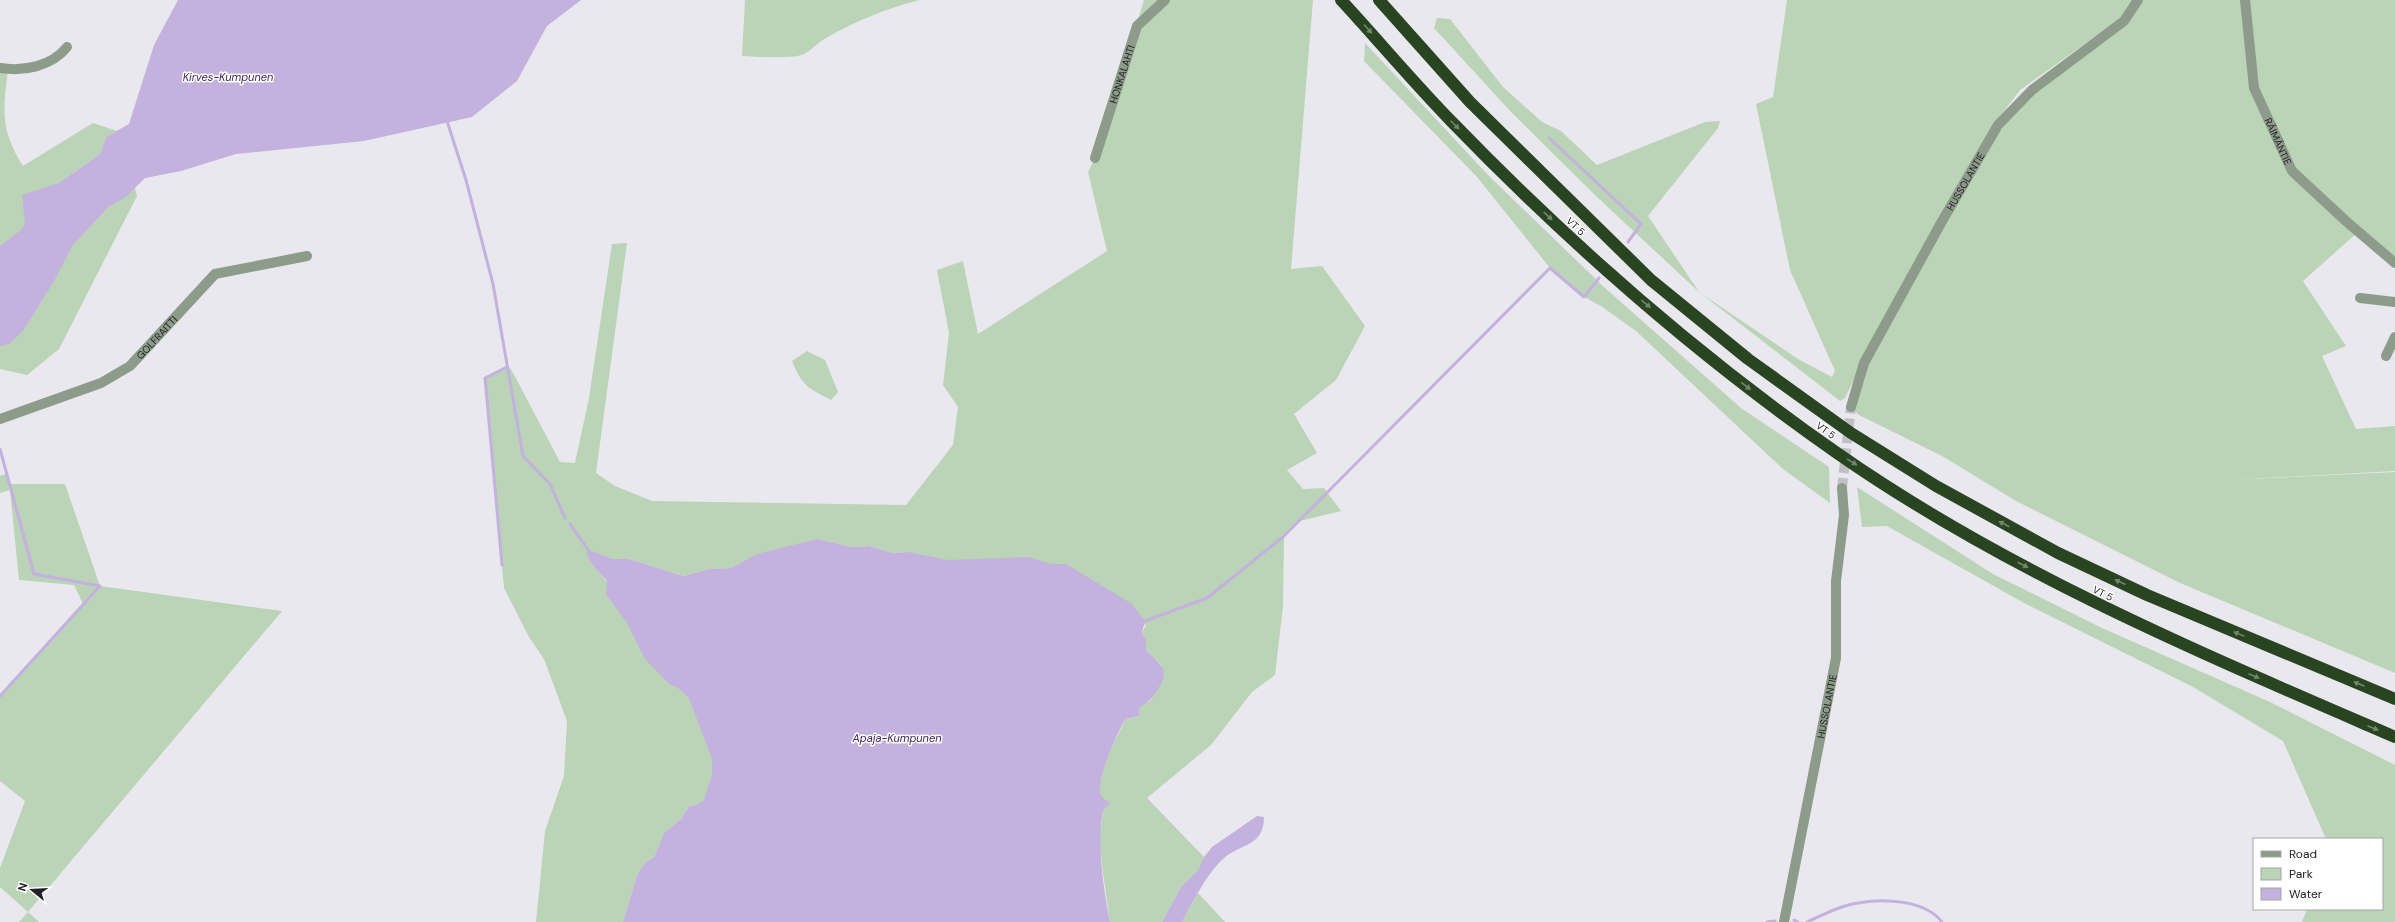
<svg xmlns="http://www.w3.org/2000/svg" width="2395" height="922" font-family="'DM Sans',sans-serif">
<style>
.green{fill:#bbd3b6}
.water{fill:#c3b1de}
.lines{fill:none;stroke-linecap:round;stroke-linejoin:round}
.stream{stroke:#c3b1de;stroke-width:3}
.minor-tunnel{stroke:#c2c0c6;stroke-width:10;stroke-dasharray:10 5;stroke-linecap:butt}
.minor{stroke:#8d9b8a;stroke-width:10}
.tertiary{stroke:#8d9b8a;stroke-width:10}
.motorway{stroke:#284421;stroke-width:12}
.oneway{fill:#73856f}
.labels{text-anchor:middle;stroke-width:3;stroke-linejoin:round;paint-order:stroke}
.street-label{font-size:10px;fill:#212022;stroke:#fff}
.water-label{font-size:11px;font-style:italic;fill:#41275e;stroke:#fff}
</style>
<rect width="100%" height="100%" fill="#eae8ef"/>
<!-- green -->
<g class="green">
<path d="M745 0H920C887 8 856 21 826 38 818 42 812 50 804 54 796 59 753 57 742 56Z"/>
<polygon points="1144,0 1313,0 1291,269 1322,266 1365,326 1336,380 1294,414 1317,453 1287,470 1303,489 1324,488 1341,511 1300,521 1284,536 1283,606 1275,675 1252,692 1211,745 1147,798 1204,857 1198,870 1181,887 1162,922 1110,922 1102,866 1100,841 1103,810 1099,787 1108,754 1126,719 1139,716 1140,706 1151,700 1161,664 1146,650 1146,639 1142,633 1146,625 904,552 893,553 869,546 852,547 817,539 744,561 731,568 710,569 683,576 629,559 618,561 587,553 594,567 678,661 721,759 704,800 696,805 689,806 681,819 664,833 654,857 645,864 637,875 623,922 536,922 545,831 564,776 567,721 544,659 529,637 504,588 485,378 507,367 511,369 560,462 575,463 589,398 612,244 627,243 596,473 615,486 652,501 906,505 953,445 958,407 943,385 949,333 937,270 963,261 978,334 1107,251 1088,172 1095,158"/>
<polygon points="1787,0 2133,0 2122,17 2020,90 1995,123 1894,299 1845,398 1840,401 1699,292 1597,197 1512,113 1434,28 1437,18 1450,19 1503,87 1542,122 1561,131 1597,165 1705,122 1720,121 1718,128 1648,216 1699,292 1798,359 1832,377 1835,371 1790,270 1756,104 1773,97"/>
<polygon points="2138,0 2395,0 2395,263 2358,232 2303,281 2346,346 2322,356 2356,429 2395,426 2395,471 2229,480 2395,472 2395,673 2180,583 2016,501 1942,456 1859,415 1851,407 1864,363 1998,125 2032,90 2124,21"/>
<polygon points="1365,43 1488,175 1605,288 1741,408 1829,467 1830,503 1783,469 1636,331 1601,306 1584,297 1550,268 1477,177 1364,61"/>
<path d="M0 68 8 69C3 111 0 129 23 166L93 123 117 131 106 137 100 154 59 183 108 207 135 188 137 196 59 349 27 375 0 369Z"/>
<path d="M807 351 825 360 838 392 831 400C808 388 802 386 792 361Z"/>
<polygon points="8,473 10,484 65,484 100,586 282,611 28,912 39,922 19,922 28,912 0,887 0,868 25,801 0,781 0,696 83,604 74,585 19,580 10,490 0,493 0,476"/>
<polygon points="1857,487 1993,574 2102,628 2270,702 2395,765 2395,922 2302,922 2307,909 2382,909 2382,839 2326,839 2283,741 2193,687 2024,603 1887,526 1862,527"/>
<polygon points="1198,893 1225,922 1182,922"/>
</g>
<!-- water -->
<g class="water">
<polygon points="178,0 581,0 547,26 517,81 472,117 364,141 236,154 181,171 145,178 127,196 108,207 72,246 54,281 23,331 9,344 0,346 0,246 21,230 25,224 22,195 59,183 100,154 106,137 129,124 154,45"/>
<path d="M817 539 852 547 869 546 893 553 908 552 948 560 1028 557 1051 564H1066L1132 604 1145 621 1142 633 1146 639V650C1160 664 1171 669 1158 689 1153 698 1149 701 1140 707L1139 716 1126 719C1118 730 1095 782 1101 795 1102 798 1107 801 1110 803L1103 810C1097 847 1103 886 1110 922H623L637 875 644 864 654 857 664 833 681 819 689 806 696 805 704 800 712 774V759L689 698 677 687 669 684 645 659 627 623 606 594 607 581 594 567 586 553 592 551 612 559H629L683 576 710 569 731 568 757 554Z"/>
<path d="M1257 816 1264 817C1264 848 1239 843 1222 860 1207 873 1192 904 1182 922H1162L1181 887 1198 870 1204 857 1212 847Z"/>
</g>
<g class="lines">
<!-- stream -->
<g class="stream">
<polyline points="447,121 466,180 493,284 523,456 550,484 565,518"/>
<polyline points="1549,138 1641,224 1628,242"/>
<polyline points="0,449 34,574 100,586 0,696"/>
<polyline points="570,524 589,551"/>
<polyline points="502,565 485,378 507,367"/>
<polyline points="1145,621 1207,598 1284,536 1550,268 1584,297 1599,278"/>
<polyline points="1794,920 1798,922"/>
<polyline points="1767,922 1775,921"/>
<path d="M1807 922C1823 915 1841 905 1858 903 1884 898 1925 900 1942 922"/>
</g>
<!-- minor-tunnel -->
<polyline class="minor-tunnel" points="1842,488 1851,407"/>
<!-- minor -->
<g class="minor">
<path d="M0 68C24 72 52 66 67 47"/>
<path id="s1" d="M1095 158 1137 26 1165 0"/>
<polyline points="2360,298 2395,302"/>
<polyline points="2386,356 2395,337"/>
<path id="s2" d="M1851 407 1864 363 1941 223 1998 125 2032 90 2124 21 2138 0"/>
<path id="s3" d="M0 419 101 383 130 366 215 274 307 256"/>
<path id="s4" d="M1784 922 1836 658V581L1844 515 1842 488"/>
</g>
<!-- tertiary -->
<path class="tertiary" id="s5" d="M2245 0 2254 88 2292 171 2347 222 2395 263"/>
<!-- motorway -->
<g class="motorway">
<path d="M1341 0C1378 40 1413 82 1451 121 1569 243 1698 356 1837 453 2009 573 2203 654 2395 737"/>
<polyline points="1379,0 1470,102 1651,280 1748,359 1851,433 1936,486 2058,553 2147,595 2395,699"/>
</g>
</g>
<!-- one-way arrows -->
<defs><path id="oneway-solid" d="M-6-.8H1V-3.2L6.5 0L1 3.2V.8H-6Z"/></defs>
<g class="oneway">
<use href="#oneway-solid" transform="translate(1368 29) rotate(48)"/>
<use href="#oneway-solid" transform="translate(1455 125) rotate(45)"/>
<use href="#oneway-solid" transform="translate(1548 216) rotate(43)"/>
<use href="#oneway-solid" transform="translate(1646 304) rotate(39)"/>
<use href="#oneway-solid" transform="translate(1746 386) rotate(37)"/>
<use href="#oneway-solid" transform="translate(1852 462) rotate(32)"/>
<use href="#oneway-solid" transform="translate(2004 524) rotate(-152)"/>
<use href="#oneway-solid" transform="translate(2023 565) rotate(27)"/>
<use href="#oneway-solid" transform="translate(2120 582) rotate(-155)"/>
<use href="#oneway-solid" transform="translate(2239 634) rotate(-158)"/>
<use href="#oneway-solid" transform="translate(2254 676) rotate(23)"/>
<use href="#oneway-solid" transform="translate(2359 684) rotate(-157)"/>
<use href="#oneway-solid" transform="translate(2373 728) rotate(23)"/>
</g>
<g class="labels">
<!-- street labels -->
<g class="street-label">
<text dy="4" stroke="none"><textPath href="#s1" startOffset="88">HONKALAHTI</textPath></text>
<text dy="4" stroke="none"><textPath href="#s5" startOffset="147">RÄIMÄNTIE</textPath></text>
<text dy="4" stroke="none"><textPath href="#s2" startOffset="254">HUSSOLANTIE</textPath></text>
<text transform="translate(1576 226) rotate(43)" y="4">VT 5</text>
<text dy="4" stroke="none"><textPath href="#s3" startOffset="180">GOLFRAITTI</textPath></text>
<text transform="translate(1826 430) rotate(36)" y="4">VT 5</text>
<text transform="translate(2103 593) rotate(27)" y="4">VT 5</text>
<text dy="4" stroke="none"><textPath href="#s4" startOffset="220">HUSSOLANTIE</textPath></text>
</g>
<!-- water labels -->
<g class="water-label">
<text x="228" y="81">Kirves-Kumpunen</text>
<text x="897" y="742">Apaja-Kumpunen</text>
</g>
</g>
<!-- legend -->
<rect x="2253" y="838" width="130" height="72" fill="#ffffff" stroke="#a6a6a7"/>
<rect x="2261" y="851" width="20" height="6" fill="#8d9b8a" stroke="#a6a6a7"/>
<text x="2289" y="858" font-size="12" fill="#212022">Road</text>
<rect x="2261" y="868" width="20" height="12" fill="#bbd3b6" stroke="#a6a6a7"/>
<text x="2289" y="878" font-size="12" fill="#212022">Park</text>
<rect x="2261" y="888" width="20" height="12" fill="#c3b1de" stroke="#a6a6a7"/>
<text x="2289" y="898" font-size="12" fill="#212022">Water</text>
<!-- north arrow -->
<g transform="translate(32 890) rotate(288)" stroke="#ffffff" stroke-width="3" paint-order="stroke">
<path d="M0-3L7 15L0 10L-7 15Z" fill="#212022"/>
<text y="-6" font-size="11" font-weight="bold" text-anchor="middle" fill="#212022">N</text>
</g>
</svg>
